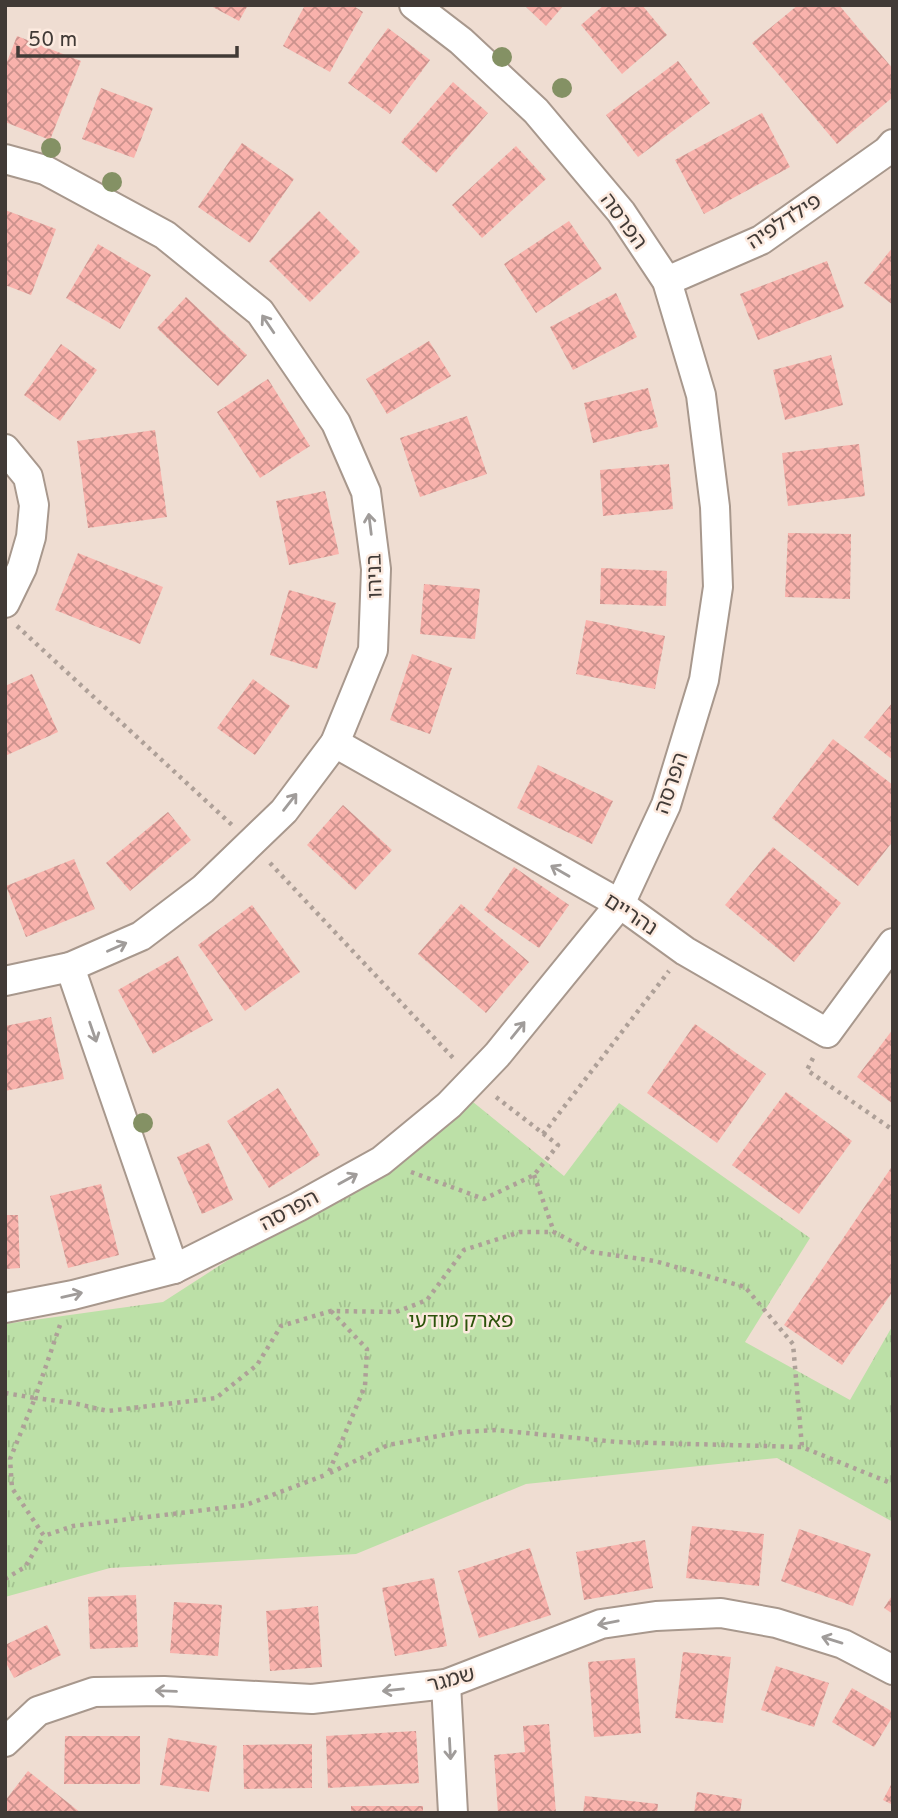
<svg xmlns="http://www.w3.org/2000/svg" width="898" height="1818" font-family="Overpass,'Noto Sans Hebrew',sans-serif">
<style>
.park{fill:url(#park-tufts)}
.building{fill:url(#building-cross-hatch)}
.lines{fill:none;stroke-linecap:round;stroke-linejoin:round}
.minor-casing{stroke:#a8988d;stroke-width:32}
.path{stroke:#aea098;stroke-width:4.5;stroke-dasharray:3.5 5;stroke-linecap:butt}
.minor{stroke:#fff;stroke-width:28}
.tree{fill:#849164}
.oneway{stroke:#a09c9a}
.labels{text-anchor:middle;stroke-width:5;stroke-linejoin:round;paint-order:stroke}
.street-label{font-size:21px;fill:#413a36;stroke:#fceadf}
.park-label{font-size:21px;fill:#2c530a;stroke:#fceadf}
</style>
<defs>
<pattern id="park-tufts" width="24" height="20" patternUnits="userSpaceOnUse" patternTransform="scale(1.75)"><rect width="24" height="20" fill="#bce0a7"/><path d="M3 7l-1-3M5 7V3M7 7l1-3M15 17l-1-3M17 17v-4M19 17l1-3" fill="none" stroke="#a3c190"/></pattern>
<pattern id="building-cross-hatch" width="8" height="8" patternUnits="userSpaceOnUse" patternTransform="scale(1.75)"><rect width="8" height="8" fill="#f9b2ac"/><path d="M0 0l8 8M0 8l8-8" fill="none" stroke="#cb928d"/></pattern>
</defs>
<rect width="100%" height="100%" fill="#efddd2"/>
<!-- park -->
<polygon class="park" points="473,1102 564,1176 619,1103 810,1238 745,1342 850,1400 893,1325 893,1522 777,1458 526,1484 356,1554 110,1568 5,1597 5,1324 163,1302"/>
<!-- building -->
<g class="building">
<polygon points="209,5 248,5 239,21"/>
<polygon points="305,5 352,5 363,12 330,72 283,46"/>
<polygon points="524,5 564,5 546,26"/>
<polygon points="604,5 642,5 667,35 622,74 581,25"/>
<polygon points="798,5 839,5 893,69 893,97 837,144 752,43"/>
<polygon points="388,28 430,60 390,114 348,83"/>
<polygon points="17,36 81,61 50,140 5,122 5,67"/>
<polygon points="678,61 710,103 638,157 606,115"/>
<polygon points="453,82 488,113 436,173 401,142"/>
<polygon points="101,88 153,108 134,158 82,139"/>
<polygon points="762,113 790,167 704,214 675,160"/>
<polygon points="242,143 294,179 250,243 198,207"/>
<polygon points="516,146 546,179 482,238 452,205"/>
<polygon points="5,210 56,229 31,295 5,285"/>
<polygon points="319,211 360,252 310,302 269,261"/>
<polygon points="569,221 602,269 536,313 504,264"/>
<polygon points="98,244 151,275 120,329 66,298"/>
<polygon points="893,247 893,305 864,283"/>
<polygon points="827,261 844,307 758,340 740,294"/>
<polygon points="616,293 637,337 573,370 550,327"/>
<polygon points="186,297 247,355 218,386 157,328"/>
<polygon points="429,341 451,376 387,414 366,379"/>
<polygon points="61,344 97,370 60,421 24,395"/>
<polygon points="831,355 843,405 785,420 773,370"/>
<polygon points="268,379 310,446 260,478 217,412"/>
<polygon points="648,388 658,427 593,443 584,403"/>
<polygon points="467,416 487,474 420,497 400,438"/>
<polygon points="155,430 167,517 88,528 77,441"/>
<polygon points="859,444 865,496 788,506 782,453"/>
<polygon points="669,464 673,509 603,516 600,470"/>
<polygon points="325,491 339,554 289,565 276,501"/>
<polygon points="788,533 851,534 850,599 785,597"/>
<polygon points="78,553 163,587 140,644 55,610"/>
<polygon points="601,568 667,571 666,606 600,604"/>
<polygon points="424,584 480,589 475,639 420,634"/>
<polygon points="289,590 336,603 317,669 270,655"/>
<polygon points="586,620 665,636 655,689 576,674"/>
<polygon points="412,654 452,668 430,734 390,720"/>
<polygon points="32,674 58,732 5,756 5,686"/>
<polygon points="253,679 290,706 255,755 217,728"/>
<polygon points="893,702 893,760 864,737"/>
<polygon points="833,739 893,785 893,841 858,886 772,818"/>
<polygon points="538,765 613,801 592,844 517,808"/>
<polygon points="343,805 392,850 355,890 307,845"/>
<polygon points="168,812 191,840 130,891 106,863"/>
<polygon points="773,847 841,903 794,962 725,905"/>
<polygon points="74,859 95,909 26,937 6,886"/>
<polygon points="514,867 569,905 539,948 484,910"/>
<polygon points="461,904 529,962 486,1013 418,954"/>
<polygon points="252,905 300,972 245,1011 198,945"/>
<polygon points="178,956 213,1020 153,1054 118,990"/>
<polygon points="51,1017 64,1079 5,1091 5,1026"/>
<polygon points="695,1024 766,1074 717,1143 647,1093"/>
<polygon points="893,1029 893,1104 857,1077"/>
<polygon points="278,1088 320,1155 269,1188 227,1121"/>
<polygon points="786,1092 852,1141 799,1214 732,1165"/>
<polygon points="209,1143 233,1200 202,1214 177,1157"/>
<polygon points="893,1165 893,1291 842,1365 784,1325"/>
<polygon points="101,1184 119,1255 68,1268 50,1196"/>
<polygon points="5,1215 18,1215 20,1268 5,1269"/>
<polygon points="692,1526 764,1534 759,1586 686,1578"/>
<polygon points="799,1529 871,1554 853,1606 781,1581"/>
<polygon points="645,1540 653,1588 584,1600 576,1552"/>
<polygon points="530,1548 551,1615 479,1638 458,1571"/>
<polygon points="434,1578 447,1646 395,1656 382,1588"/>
<polygon points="893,1594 893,1614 884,1608"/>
<polygon points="136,1595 138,1647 90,1649 88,1597"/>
<polygon points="174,1602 222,1605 218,1656 170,1653"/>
<polygon points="318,1606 322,1667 270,1671 266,1611"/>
<polygon points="47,1625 61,1655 14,1678 5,1661 5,1645"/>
<polygon points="683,1652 731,1657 723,1723 675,1718"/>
<polygon points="635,1658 641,1733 594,1737 588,1662"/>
<polygon points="776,1666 829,1683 814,1727 761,1710"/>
<polygon points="852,1688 893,1712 893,1716 874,1747 832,1722"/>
<polygon points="549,1724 556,1813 498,1813 494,1755 525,1752 523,1726"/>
<polygon points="416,1731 419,1783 328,1788 326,1736"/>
<polygon points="65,1736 140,1736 140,1784 64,1784"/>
<polygon points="168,1738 217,1746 209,1792 160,1785"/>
<polygon points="312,1744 312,1788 244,1789 243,1745"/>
<polygon points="28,1771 81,1813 5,1813 5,1801"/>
<polygon points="893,1781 893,1805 883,1800"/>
<polygon points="697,1792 742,1799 740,1813 694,1813"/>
<polygon points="585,1796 658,1804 657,1813 583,1813"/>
<rect x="351" y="1806" width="72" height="7"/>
</g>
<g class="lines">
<!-- minor casing -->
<g class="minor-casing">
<g id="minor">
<polyline points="5,159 45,170 165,235 260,312 336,423 366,492 376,569 373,650 335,743 284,811 203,889 141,936 70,967 5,981"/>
<polyline points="667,281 761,240 887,151 893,144"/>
<polyline points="5,449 28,477 34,505 31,537 22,568 5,603"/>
<polyline points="335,743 620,904 685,951 827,1033 893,943"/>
<polyline points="70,967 174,1269"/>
<polyline points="5,1308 73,1295 174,1269 298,1207 381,1161 449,1105 497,1055 620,904 666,805 704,680 718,587 715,507 701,395 667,281 621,212 536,111 461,41 414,5"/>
<polyline points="446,1684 453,1813"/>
<polyline points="5,1742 38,1711 94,1692 164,1691 312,1699 446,1684 601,1624 656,1616 721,1613 776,1623 843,1644 893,1670"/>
</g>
</g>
<!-- path -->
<g class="path">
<polyline points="17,626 232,825"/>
<polyline points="270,863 456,1061"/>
<polyline points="813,1058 807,1070 893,1130"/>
<polyline points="543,1134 669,971"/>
<polyline points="411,1172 484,1199 534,1175 558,1145 496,1097"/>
<polyline points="534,1175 554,1232 592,1252 655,1261 745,1287 793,1344 802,1447"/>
<polyline points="331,1311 367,1349 365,1386 328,1474 388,1445 461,1432 496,1430 617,1442 802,1447 893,1484"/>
<polyline points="60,1325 35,1398 73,1403 108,1411 216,1398 257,1365 281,1326 331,1311 396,1312 427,1300 464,1250 520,1232 554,1232"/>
<polyline points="5,1393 35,1398 10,1459 12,1488 44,1536 73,1526 246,1505 328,1474"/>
<polyline points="5,1579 25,1567 44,1536"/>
</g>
<!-- minor -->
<use href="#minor" class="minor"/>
</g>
<!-- trees -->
<g class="tree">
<circle cx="502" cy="57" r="10"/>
<circle cx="562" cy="88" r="10"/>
<circle cx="51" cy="148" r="10"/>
<circle cx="112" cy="182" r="10"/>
<circle cx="143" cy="1123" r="10"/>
</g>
<!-- one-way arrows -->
<defs><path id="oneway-shaft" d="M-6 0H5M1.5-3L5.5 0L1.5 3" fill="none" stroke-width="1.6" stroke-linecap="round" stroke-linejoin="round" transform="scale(1.75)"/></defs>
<g class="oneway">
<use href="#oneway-shaft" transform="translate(268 324) rotate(-124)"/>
<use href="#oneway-shaft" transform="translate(370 524) rotate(-97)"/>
<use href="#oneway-shaft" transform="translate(290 802) rotate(-52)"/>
<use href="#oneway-shaft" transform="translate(560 871) rotate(-150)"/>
<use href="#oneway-shaft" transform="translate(117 947) rotate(-24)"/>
<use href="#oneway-shaft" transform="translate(518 1030) rotate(-51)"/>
<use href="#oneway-shaft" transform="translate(93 1032) rotate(71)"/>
<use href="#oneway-shaft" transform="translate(348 1179) rotate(-29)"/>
<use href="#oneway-shaft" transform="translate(72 1295) rotate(-13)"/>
<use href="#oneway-shaft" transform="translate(608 1623) rotate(169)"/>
<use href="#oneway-shaft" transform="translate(832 1640) rotate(-163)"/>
<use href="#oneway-shaft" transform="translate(393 1690) rotate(174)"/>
<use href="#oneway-shaft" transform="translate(166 1691) rotate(-178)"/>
<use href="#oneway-shaft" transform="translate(450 1749) rotate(87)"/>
</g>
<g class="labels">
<!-- street labels -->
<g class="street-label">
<text transform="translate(624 221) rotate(54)" y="7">הפרסה</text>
<text transform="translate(784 221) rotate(-33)" y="7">פילדלפיה</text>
<text transform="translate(374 576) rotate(-92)" y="7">בניהו</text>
<text transform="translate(671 783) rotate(-71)" y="7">הפרסה</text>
<text transform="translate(631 914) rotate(33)" y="7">נהריים</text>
<text transform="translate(289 1210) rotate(-28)" y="7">הפרסה</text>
<text transform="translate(451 1679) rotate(-15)" y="7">שמגר</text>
</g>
<!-- park labels -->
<g class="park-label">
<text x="461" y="1327">פארק מודעי</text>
</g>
</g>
<!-- border -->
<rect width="898" height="1818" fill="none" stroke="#413a36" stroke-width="14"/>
<!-- scale -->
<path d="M18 46v10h219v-10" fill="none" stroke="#413a36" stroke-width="3.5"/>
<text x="28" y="46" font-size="21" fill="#413a36" stroke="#fceadf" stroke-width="5" paint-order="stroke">50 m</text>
</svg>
